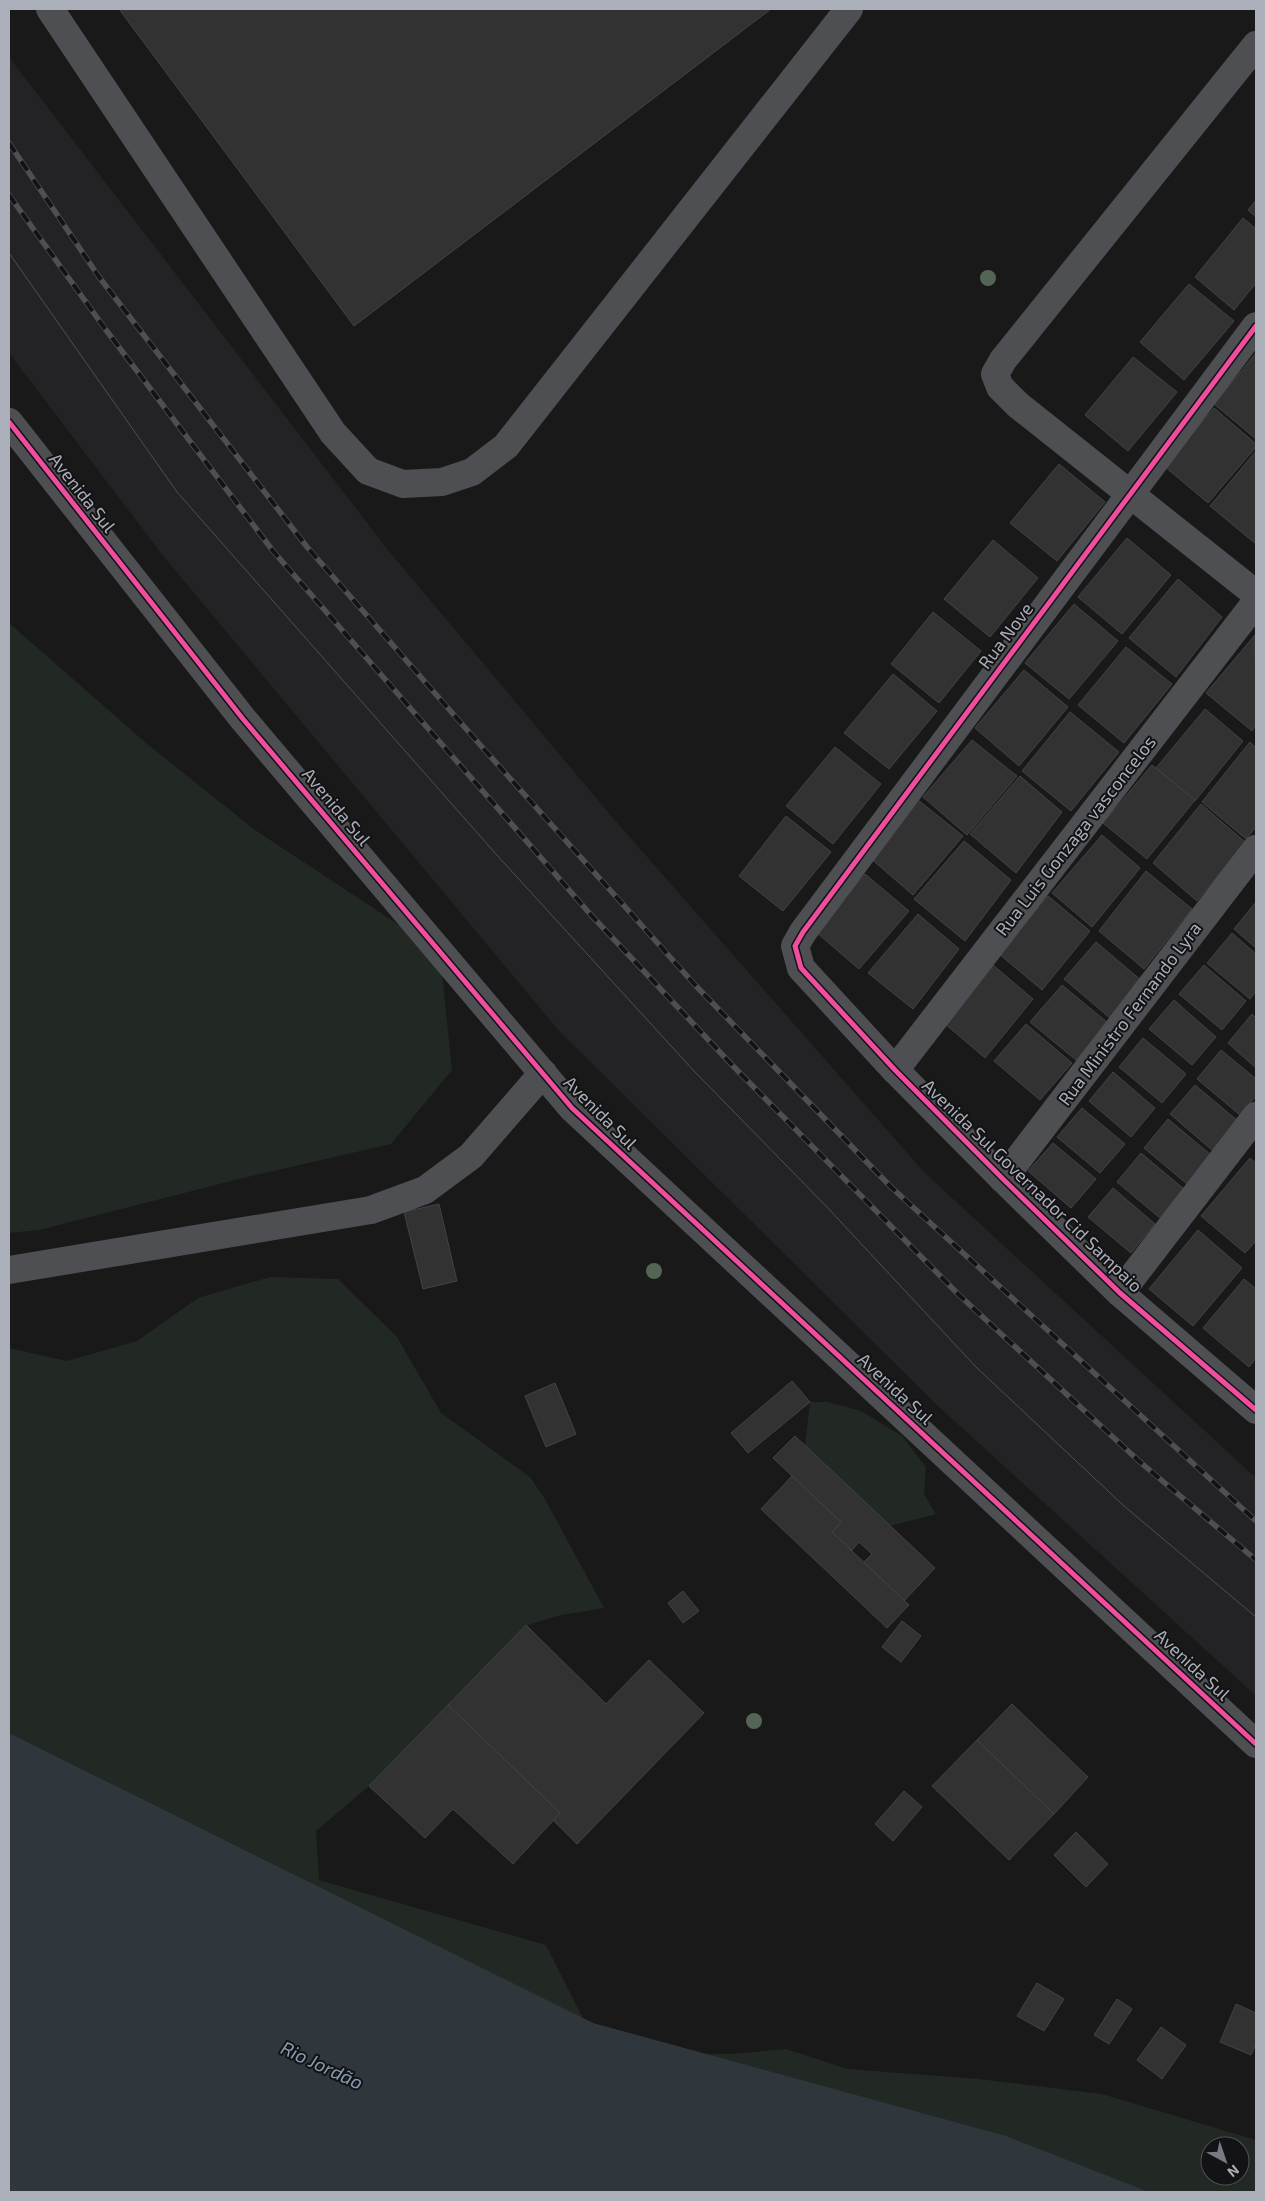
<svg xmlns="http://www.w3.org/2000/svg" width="1265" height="2201" font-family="'Exo 2',sans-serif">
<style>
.built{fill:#232325}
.green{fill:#222823;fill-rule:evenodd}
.water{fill:#2f363c}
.building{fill:#323233;stroke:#424345}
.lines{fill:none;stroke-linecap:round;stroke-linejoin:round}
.minor{stroke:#4e4f52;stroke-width:28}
.tram{stroke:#4e4f52;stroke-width:1}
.rail-casing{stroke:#4e4f52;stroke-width:5.5}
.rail{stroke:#131315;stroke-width:4;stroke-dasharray:11;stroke-linecap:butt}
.cycleway-casing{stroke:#131315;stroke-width:8}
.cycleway{stroke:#ef4d9e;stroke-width:5}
.tree{fill:#546555}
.labels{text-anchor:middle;stroke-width:4;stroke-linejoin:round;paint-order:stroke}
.street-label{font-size:18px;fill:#abafb9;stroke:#131315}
.water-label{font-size:19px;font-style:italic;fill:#859cb2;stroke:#131315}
</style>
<rect width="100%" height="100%" fill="#191919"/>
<!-- built -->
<polygon class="built" points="9,57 388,550 613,818 924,1172 1256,1478 1256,1693 1254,1694 940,1408 560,1032 164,557 9,353"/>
<!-- green -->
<g class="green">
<polygon points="9,623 146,743 255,830 440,952 452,1070 391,1144 243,1178 39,1230 9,1233"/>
<path d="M270 1277 338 1279 397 1337 441 1413 530 1477 545 1499 604 1608 561 1615 525 1626 369 1786 316 1831 319 1880 546 1945 601 2054H731L786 2049 848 2069 979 2079 1102 2094 1256 2140V2192H963L878 2161 647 2098 384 1999 9 1818V1348L67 1361 137 1341 198 1298ZM1210 2146H1240V2176H1210Z"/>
<polygon points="810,1402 828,1402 861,1411 902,1436 926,1467 924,1494 936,1514 890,1526 805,1446"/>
</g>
<!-- water -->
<polygon class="water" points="9,1733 593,2023 1006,2136 1149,2192 9,2192"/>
<!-- building -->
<g class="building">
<polygon points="119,9 771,9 354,326"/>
<polygon points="1256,200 1256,217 1248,210"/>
<polygon points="1243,218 1256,229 1256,283 1234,310 1195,277"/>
<polygon points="1189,284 1234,321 1184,380 1140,342"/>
<polygon points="1256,353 1256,439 1214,404"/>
<polygon points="1133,357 1177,392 1128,451 1085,415"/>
<polygon points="1214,408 1256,444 1256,447 1208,503 1164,466"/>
<polygon points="1256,451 1256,544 1210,506"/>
<polygon points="1059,464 1105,502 1057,561 1010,523"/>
<polygon points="1127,538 1171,575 1122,634 1078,597"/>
<polygon points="993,540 1038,578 990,637 944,599"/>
<polygon points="1178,579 1222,617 1176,677 1129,638"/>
<polygon points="1074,604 1118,641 1069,699 1025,663"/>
<polygon points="933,612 981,651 939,703 891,664"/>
<polygon points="1255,635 1256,725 1252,731 1206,693"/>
<polygon points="1126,647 1172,684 1124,743 1078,705"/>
<polygon points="1024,670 1068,707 1019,766 975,728"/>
<polygon points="893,674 937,711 889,769 844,733"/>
<polygon points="1205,709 1243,741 1195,801 1156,768"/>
<polygon points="1070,712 1119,752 1071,811 1022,771"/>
<polygon points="972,740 1017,776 967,835 923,797"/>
<polygon points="1250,742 1256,748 1256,827 1246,839 1202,802"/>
<polygon points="835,747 881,784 833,844 786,806"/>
<polygon points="1152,765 1195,800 1147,859 1103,823"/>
<polygon points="1020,776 1062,812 1016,873 970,834"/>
<polygon points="918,800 963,836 913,895 869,857"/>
<polygon points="1201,804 1245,842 1197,901 1153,863"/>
<polygon points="786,816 831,852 783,911 739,876"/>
<polygon points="1102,835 1140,868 1092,927 1052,893"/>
<polygon points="964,841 1011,880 965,941 914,899"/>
<polygon points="1146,871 1192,909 1144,969 1099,931"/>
<polygon points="865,874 909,911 859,969 816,932"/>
<polygon points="1048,896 1090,931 1042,990 999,954"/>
<polygon points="1256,902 1256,948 1234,929"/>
<polygon points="918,914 959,949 913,1009 868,973"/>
<polygon points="1232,933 1256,954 1256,991 1250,999 1207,963"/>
<polygon points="1096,942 1142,981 1110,1018 1064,979"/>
<polygon points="993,965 1033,999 985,1058 944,1023"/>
<polygon points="1204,965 1246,1001 1222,1030 1179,994"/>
<polygon points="1062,985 1108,1023 1076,1060 1030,1022"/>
<polygon points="1174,1000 1216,1037 1192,1065 1149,1029"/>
<polygon points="1252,1014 1256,1018 1256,1068 1228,1043"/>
<polygon points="1026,1024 1072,1063 1040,1100 994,1061"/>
<polygon points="1143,1038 1186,1074 1162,1103 1119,1067"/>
<polygon points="1221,1050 1256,1079 1256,1096 1240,1115 1197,1079"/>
<polygon points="1113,1072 1155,1108 1131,1137 1089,1101"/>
<polygon points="1195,1085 1238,1121 1212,1150 1170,1114"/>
<polygon points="1082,1108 1125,1144 1100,1173 1057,1137"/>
<polygon points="1168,1119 1211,1155 1187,1184 1144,1148"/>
<polygon points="1053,1143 1096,1179 1071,1208 1028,1171"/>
<polygon points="1141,1153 1184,1189 1160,1218 1117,1182"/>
<polygon points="1250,1158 1256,1163 1256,1241 1245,1253 1201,1216"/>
<polygon points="1113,1188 1155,1224 1131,1253 1088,1217"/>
<polygon points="439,1204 457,1281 423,1289 404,1212"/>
<polygon points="1198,1230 1242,1268 1193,1326 1149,1289"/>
<polygon points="1244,1279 1256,1289 1256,1358 1249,1367 1203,1328"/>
<polygon points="792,1381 810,1402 748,1453 731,1433"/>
<polygon points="555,1383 576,1434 546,1447 525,1396"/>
<polygon points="795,1436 935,1568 904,1601 864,1562 872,1554 859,1542 852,1550 832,1532 841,1522 773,1458"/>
<polygon points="792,1476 841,1522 832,1532 909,1605 887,1628 761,1509"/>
<polygon points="683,1591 699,1611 683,1623 668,1603"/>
<polygon points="902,1621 921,1636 901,1662 882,1647"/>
<polygon points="526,1625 606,1704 649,1660 704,1713 577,1844 553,1820 560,1813 448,1705"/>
<polygon points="1012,1704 1088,1777 1054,1814 977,1740"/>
<polygon points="448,1705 560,1813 513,1864 453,1809 425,1838 369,1786"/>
<polygon points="977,1740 1054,1814 1009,1860 932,1786"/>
<polygon points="904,1791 922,1807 893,1841 875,1824"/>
<polygon points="1076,1832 1108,1864 1086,1887 1054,1855"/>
<polygon points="1037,1983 1064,1999 1044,2031 1017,2016"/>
<polygon points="1117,1999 1132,2009 1109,2044 1094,2035"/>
<polygon points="1236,2004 1256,2013 1256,2043 1251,2055 1220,2042"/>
<polygon points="1161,2027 1186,2045 1162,2079 1137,2060"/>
</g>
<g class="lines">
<!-- minor -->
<g class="minor">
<polyline points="50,9 333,433 368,471 403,484 442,482 472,472 506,446 849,9"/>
<polyline points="1256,45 1003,360 995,374 1000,387 1018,405 1256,594"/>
<polyline points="1256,326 803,932 795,946 801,968 895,1070 1003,1179 1120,1293 1256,1410"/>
<polyline points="9,422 243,719 572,1108 1256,1744"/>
<polyline points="895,1070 1256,602"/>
<polyline points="1003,1179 1256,849"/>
<polyline points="9,1270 371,1210 425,1190 471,1156 543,1073"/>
<polyline points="1120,1293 1256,1116"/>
</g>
<!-- tram -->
<polyline class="tram" points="9,253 177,492 495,853 693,1070 826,1206 976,1367 1124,1506 1256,1617"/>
<!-- rail casing -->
<g class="rail-casing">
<g id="rail">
<polyline points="9,143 99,277 307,547 482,747 696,986 891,1187 1256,1521"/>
<polyline points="9,195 106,330 273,551 591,915 732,1065 959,1295 1140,1462 1256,1560"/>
</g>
</g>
<!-- rail -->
<use href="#rail" class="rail"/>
<!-- cycleway casing -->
<g class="cycleway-casing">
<g id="cycleway">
<polyline points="1256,326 803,932 795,946 801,968 895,1070 1003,1179 1120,1293 1256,1410"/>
<polyline points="9,422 243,719 572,1108 1256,1744"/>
</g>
</g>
<!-- cycleway -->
<use href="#cycleway" class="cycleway"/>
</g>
<!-- trees -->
<g class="tree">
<circle cx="988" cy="278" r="8"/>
<circle cx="654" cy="1271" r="8"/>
<circle cx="754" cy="1721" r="8"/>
</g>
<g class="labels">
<!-- street labels -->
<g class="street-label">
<text transform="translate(82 493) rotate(52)" y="6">Avenida Sul</text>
<text transform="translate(1006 636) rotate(-53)" y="6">Rua Nove</text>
<text transform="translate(336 807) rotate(50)" y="6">Avenida Sul</text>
<text transform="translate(1076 836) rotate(-52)" y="6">Rua Luis Gonzaga vasconcelos</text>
<text transform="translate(1130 1014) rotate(-53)" y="6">Rua Ministro Fernando Lyra</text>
<text transform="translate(600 1113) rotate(45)" y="6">Avenida Sul</text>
<text transform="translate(1032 1186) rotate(44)" y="6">Avenida Sul Governador Cid Sampaio</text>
<text transform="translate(895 1389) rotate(43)" y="6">Avenida Sul</text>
<text transform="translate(1192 1665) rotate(43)" y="6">Avenida Sul</text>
</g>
<!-- water labels -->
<g class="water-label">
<text transform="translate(322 2065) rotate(25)" y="7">Rio Jordão</text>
</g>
</g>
<!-- border -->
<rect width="1265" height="2201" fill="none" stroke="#abafb9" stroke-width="20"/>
<!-- north arrow -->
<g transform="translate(1225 2161) rotate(140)"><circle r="24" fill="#131315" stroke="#505157"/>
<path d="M0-4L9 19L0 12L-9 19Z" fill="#787a81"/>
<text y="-8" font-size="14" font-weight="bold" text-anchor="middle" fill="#abafb9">N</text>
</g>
</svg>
